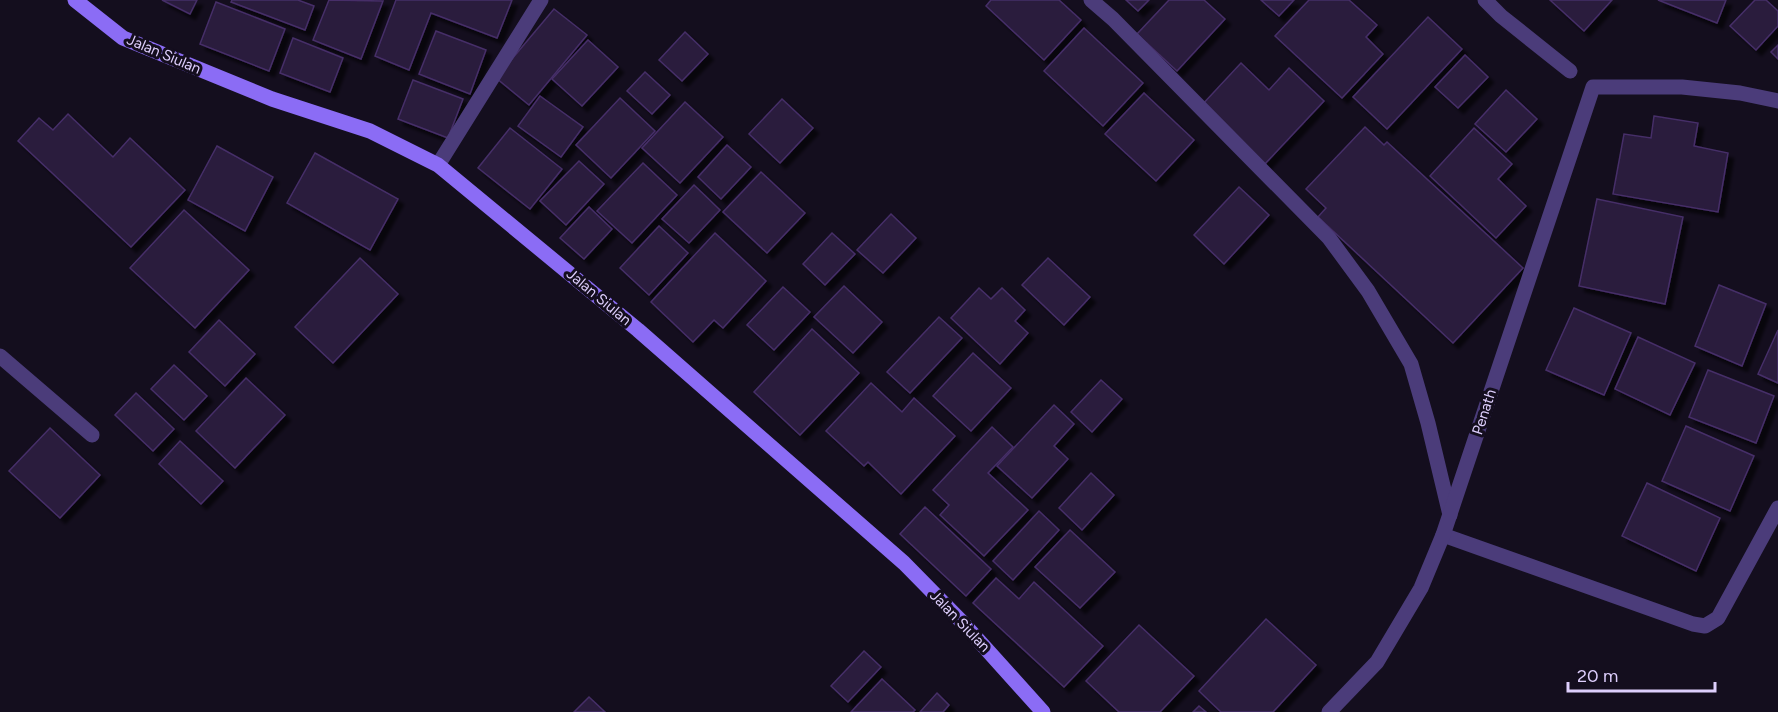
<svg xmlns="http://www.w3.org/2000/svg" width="1778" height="712" font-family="Figtree,sans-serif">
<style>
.building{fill:#291b3e;stroke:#462f68;stroke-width:1.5;filter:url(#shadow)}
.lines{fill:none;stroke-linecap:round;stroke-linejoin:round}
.street{stroke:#4b3c7a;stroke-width:15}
.secondary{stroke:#8b6cf5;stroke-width:15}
.labels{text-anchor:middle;stroke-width:6;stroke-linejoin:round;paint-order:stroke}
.street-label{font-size:15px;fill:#ddcefc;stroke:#140e1e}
</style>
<defs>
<filter id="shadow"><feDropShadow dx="5.5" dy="5.5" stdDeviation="1.5" flood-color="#0009"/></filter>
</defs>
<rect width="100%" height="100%" fill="#140e1e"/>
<!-- building -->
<g class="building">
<polygon points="162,0 197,0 190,14"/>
<polygon points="232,0 298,0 314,6 305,30 231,2"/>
<polygon points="329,0 383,1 361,59 313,40"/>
<polygon points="396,0 512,0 497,38 431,13 409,70 375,56"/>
<polygon points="991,0 1059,0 1081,20 1044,60 986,6"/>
<polygon points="1126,0 1149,0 1138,11"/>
<polygon points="1169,0 1204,0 1225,19 1177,71 1137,34"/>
<polygon points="1261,0 1294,0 1279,16"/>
<polygon points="1309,0 1349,0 1377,25 1366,37 1383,54 1342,98 1275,36"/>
<polygon points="1550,0 1612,0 1584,31"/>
<polygon points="1658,0 1726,0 1717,23"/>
<polygon points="1755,0 1766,0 1778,11 1778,26 1756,50 1730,26"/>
<polygon points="216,2 285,29 269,71 200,44"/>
<polygon points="554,9 587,35 529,105 496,78"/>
<polygon points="1428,17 1462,49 1387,129 1353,97"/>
<polygon points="1084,28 1143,83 1103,126 1044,71"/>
<polygon points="436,31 486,50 470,94 419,74"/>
<polygon points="685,32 708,54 682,81 659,60"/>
<polygon points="293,38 343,58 330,92 280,73"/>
<polygon points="588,40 618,67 582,106 552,79"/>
<polygon points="1778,45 1778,59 1771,52"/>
<polygon points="1465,55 1488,77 1458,108 1435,87"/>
<polygon points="1241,63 1269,90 1289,68 1324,101 1264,165 1201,106"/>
<polygon points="645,72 670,95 652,114 627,91"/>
<polygon points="413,80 463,99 448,138 398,119"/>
<polygon points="1506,90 1537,119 1506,152 1475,124"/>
<polygon points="1144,93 1194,140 1156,181 1105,134"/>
<polygon points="540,96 583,127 561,157 518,126"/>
<polygon points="620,98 655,131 611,178 576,145"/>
<polygon points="782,99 813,128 780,163 749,134"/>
<polygon points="685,102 723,137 680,183 642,148"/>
<polygon points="68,114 113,157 130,138 185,190 131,247 18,141 39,118 53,130"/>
<polygon points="1654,116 1698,123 1694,146 1728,153 1718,212 1613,194 1624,134 1651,138"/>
<polygon points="1365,127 1384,145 1387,142 1523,268 1453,343 1318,217 1326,208 1306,189"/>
<polygon points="510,128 562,169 530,209 478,168"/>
<polygon points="1474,128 1512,164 1498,179 1526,206 1496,238 1430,176"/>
<polygon points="727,145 751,167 721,199 698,177"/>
<polygon points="217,146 273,177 245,231 188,200"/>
<polygon points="315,153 398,199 370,250 287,203"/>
<polygon points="579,161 604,184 566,225 540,201"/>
<polygon points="643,163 677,195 632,243 597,211"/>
<polygon points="761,172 805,213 767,253 723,212"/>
<polygon points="694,185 720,210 689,243 662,219"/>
<polygon points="1239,187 1269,215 1224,264 1194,235"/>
<polygon points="1597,199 1683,217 1665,304 1579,286"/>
<polygon points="589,207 612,229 584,259 560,238"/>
<polygon points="184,210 249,270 195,328 130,268"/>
<polygon points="891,214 916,238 883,273 857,250"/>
<polygon points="659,226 688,253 649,295 620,268"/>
<polygon points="715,233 766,281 723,328 714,320 693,342 651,302"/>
<polygon points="832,233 855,254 825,285 803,264"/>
<polygon points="360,258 398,294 333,363 295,327"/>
<polygon points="1048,258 1090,297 1064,325 1022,285"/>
<polygon points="1719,285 1766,304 1742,366 1695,346"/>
<polygon points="844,286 882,322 853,353 814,317"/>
<polygon points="783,287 810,312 774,350 747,325"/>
<polygon points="979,288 991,299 1002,288 1025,310 1015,321 1028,333 1000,364 951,318"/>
<polygon points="1574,308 1631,333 1604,395 1546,370"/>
<polygon points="939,317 962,338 910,393 887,372"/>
<polygon points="219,320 255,354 225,386 189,352"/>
<polygon points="812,329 859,373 800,435 754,392"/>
<polygon points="1778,330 1778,383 1758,374"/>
<polygon points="1638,337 1695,363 1670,415 1615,389"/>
<polygon points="973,353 1011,388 971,431 933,396"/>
<polygon points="174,365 207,396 184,420 151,389"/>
<polygon points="1708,370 1774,396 1756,443 1689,417"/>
<polygon points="246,378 285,415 235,468 196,431"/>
<polygon points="1101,380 1122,399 1092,432 1071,412"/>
<polygon points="871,383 902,412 914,398 955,436 901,494 868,462 864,466 826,431"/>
<polygon points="136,393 174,429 153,451 115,415"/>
<polygon points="1054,405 1074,424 1054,446 1068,459 1032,498 997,466"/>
<polygon points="1686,426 1754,456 1730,511 1662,481"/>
<polygon points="992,427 1013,447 988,473 1028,510 984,556 940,515 949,505 933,490"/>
<polygon points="50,428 100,475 60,518 9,471"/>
<polygon points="180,441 223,481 201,504 159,464"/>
<polygon points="1091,473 1114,495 1082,530 1059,508"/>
<polygon points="1647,483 1720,518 1696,571 1622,536"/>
<polygon points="925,507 991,569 966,596 900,534"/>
<polygon points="1039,511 1059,530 1013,580 993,561"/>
<polygon points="1070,530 1115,572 1080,608 1035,567"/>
<polygon points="996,578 1019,599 1034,582 1103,646 1064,687 973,603"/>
<polygon points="1266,619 1316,665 1273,712 1221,712 1199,691"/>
<polygon points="1139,625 1194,676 1160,712 1119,712 1086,681"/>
<polygon points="864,651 881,667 848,702 831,686"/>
<polygon points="882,679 915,710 913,712 851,712"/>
<polygon points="937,693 949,705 943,712 920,712"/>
<polygon points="589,697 605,712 574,712"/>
<polygon points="1199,706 1206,712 1193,712"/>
</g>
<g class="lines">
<!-- street -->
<g class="street">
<polyline points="1091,0 1113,19 1329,238 1368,291 1411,364 1428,423 1450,515"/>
<polyline points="1485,0 1501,16 1570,71"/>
<polyline points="438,165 541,0"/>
<polyline points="0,356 92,435"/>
<polyline points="1443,535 1693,624 1705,626 1718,618 1778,508"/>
<polyline points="1329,712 1377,662 1421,588 1443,535 1593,87 1682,87 1740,93 1778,101"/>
</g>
<!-- secondary -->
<polyline class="secondary" points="75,0 123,38 272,99 370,131 438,165 638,330 904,563 962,622 1043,712"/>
</g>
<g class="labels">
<!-- street labels -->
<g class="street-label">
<text transform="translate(164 54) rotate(23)" y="5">Jalan Siulan</text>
<text transform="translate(599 297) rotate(40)" y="5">Jalan Siulan</text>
<text transform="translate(1484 412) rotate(-72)" y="5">Penath</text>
<text transform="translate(960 621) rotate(46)" y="5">Jalan Siulan</text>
</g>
</g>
<!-- scale -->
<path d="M1568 682v9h147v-9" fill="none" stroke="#ddcefc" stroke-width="3"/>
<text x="1577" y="682" font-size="18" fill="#ddcefc" stroke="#140e1e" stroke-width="4.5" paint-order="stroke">20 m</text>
</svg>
